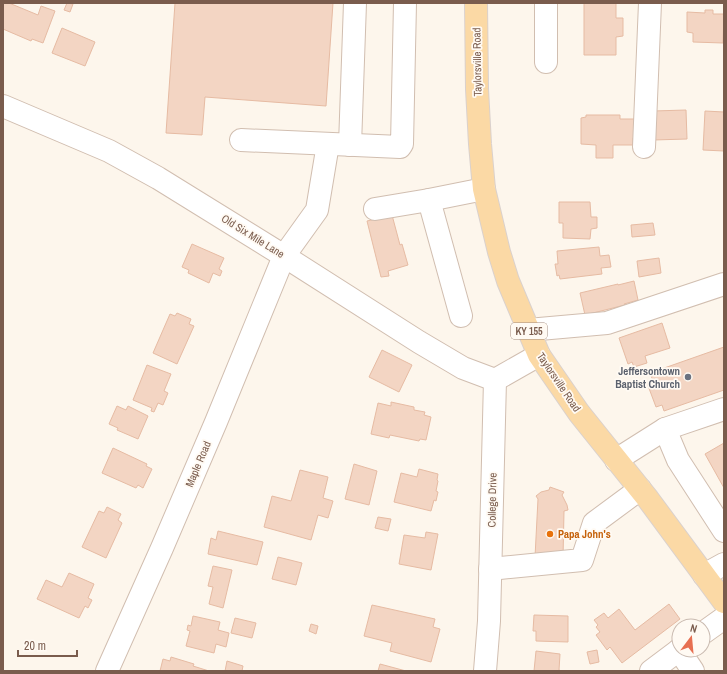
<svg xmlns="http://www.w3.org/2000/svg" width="727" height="674" font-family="'Archivo Narrow',sans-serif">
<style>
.building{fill:#f3d5c3;stroke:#e6bba3}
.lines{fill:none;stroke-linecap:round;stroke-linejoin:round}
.minor-casing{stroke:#d1beb0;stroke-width:24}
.major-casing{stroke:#dad1cd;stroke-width:24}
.minor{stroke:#fff;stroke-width:22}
.major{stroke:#fbd9a5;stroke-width:22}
.worship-dot{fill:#6b7280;stroke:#fffaf3;stroke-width:1.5}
.food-dot{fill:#e8710a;stroke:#fffaf3;stroke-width:1.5}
.labels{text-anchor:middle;stroke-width:3.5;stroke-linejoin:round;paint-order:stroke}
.shield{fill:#fffaf3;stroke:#a28b7f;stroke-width:1}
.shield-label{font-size:10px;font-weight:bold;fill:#7a5c4d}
.street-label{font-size:11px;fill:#7a5c4d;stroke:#fffaf3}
.worship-label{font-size:11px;font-weight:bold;fill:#5b616d;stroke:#fffaf3;text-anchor:end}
.food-label{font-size:11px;font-weight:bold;fill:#c56008;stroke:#fffaf3;text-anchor:start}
</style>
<rect width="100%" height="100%" fill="#fdf6ec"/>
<!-- building -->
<g class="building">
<polygon points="3,3 9,3 38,15 41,6 55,11 43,43 32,39 31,41 3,29"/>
<polygon points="67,3 73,4 70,12 64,10"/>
<polygon points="175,3 333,3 326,106 205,97 202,135 166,133"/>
<polygon points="584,3 616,3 616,18 623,18 623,36 616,37 616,55 584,55"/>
<polygon points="705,10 713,10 713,14 724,14 723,43 693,42 693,33 687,32 687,12 705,13"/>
<polygon points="62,28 95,42 85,66 52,53"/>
<polygon points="686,110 687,139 653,140 653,111"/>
<polygon points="705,111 724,112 724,151 703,150"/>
<polygon points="586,115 620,115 620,119 635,119 635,137 633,138 633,145 613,145 613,158 596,158 596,145 581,144 581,118 586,117"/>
<polygon points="559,202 590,202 591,217 597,217 597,228 591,229 590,239 563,238 563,223 559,223"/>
<polygon points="392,215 400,245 402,244 408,265 388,271 389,276 381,277 367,221"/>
<polygon points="653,223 655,235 632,237 631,225"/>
<polygon points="192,244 224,258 219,269 222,271 220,276 213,273 209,283 188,273 189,270 182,267"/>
<polygon points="599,247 600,256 609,255 611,267 601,268 602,274 560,279 559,275 557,276 555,264 558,264 557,251"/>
<polygon points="659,258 661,273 639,277 637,261"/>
<polygon points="634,281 638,300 624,304 625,305 585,315 580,293 618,284 618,285"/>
<polygon points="177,313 191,319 189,324 194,326 177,364 153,353 170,314 175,316"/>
<polygon points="662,323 670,348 645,356 647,363 634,367 632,362 628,364 619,338"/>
<polygon points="724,347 724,390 664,411 662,405 656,407 647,383 653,381 650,373"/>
<polygon points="382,350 412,365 399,392 369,377"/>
<polygon points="147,365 171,374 164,391 168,393 163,405 158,403 154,412 151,411 152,408 133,400"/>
<polygon points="391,402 414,407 414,410 425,412 424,415 431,417 426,440 420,439 419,441 390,435 389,438 371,434 378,403 391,406"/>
<polygon points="117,406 126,410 128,406 148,416 138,439 117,430 118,428 109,424"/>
<polygon points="724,443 724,488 705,454"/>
<polygon points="113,448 147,464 146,466 152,469 143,488 138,485 136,488 102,473"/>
<polygon points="354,464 377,471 369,505 345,499"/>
<polygon points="419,469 438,474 437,480 438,481 436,491 438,492 436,501 434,500 431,511 394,502 401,473 417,477"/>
<polygon points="300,470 328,477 323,498 333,501 328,518 318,515 311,540 264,527 272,496 291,501"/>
<polygon points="550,487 564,492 562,495 567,505 568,510 564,511 563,558 535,557 538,499 536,496 541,492 549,490"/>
<polygon points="107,507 121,514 118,520 122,523 106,558 82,547 99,511 104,513"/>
<polygon points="378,517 391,519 388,531 375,528"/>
<polygon points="218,531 263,542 257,565 208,554 211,538 216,540"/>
<polygon points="426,532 438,534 431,570 399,564 404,535 425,538"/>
<polygon points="278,557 302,563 296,585 272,579"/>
<polygon points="213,566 232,570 223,608 209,604 213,587 208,586"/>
<polygon points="69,573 94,584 88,598 92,600 88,608 85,606 79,618 37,599 46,580 62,587"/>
<polygon points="669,604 680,619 622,663 610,647 607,650 596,635 600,632 596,627 598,625 594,620 604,613 608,618 619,609 635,630"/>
<polygon points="372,605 435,619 433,627 440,629 431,662 390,651 392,643 364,636"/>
<polygon points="534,615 568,616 568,642 536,641 536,631 533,631"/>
<polygon points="193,616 220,622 218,630 229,633 226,647 216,644 214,653 186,646 190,631 187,630 188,625 191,626"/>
<polygon points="235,618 256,623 252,638 231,633"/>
<polygon points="311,624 318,626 316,634 309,631"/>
<polygon points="597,650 599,662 590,664 587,652"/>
<polygon points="536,651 560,654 559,670 561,671 534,671"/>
<polygon points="171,657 194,664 193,666 209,671 160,671 163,659 170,661"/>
<polygon points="227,661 243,666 242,671 225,671"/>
<polygon points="380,664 406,671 378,671"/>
</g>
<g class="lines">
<!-- minor casing -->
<g class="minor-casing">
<g id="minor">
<polyline points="546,3 546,62"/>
<polyline points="3,106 109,151 158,178 284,256 419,342 463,368 495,380"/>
<polyline points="241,140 400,147 402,144 405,3"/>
<polyline points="350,145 355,3"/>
<polyline points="644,147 650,3"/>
<polyline points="375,209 429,200"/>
<polyline points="461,316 429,200 484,189"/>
<polyline points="528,330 607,323 724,284"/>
<polyline points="495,380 539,355"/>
<polyline points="665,429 678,460 724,531"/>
<polyline points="616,460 665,429 724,409"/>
<polyline points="490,569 582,560 594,523 640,489"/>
<polyline points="704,575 724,564"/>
<polyline points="703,633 724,618"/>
<polyline points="679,650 693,671"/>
<polyline points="107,671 162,548 216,422 284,256 317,210 328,144"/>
<polyline points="485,671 489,621 495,380"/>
<polyline points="651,671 679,650"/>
</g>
</g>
<!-- major casing -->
<g class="major-casing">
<polyline id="major" points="476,3 477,89 480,144 484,189 499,252 508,281 539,355 579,413 648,499 724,602"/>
</g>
<!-- minor -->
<use href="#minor" class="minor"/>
<!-- major -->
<use href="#major" class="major"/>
</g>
<!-- markers -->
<circle class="worship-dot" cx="688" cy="377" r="4"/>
<circle class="food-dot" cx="550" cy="534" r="4"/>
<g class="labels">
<!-- shield labels -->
<rect class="shield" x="511" y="323" width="36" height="16" rx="3"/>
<g class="shield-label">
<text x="529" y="335">KY 155</text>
</g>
<!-- street labels -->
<g class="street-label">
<text transform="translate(477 62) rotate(-91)" y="4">Taylorsville Road</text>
<text transform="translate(253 236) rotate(32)" y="4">Old Six Mile Lane</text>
<text transform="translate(559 382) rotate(56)" y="4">Taylorsville Road</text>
<text transform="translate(198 464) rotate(-67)" y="4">Maple Road</text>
<text transform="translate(492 500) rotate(-89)" y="4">College Drive</text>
</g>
<!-- worship labels -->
<g class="worship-label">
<text x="680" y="375">Jeffersontown<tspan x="680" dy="13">Baptist Church</tspan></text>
</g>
<!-- food labels -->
<g class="food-label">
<text x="558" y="538">Papa John's</text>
</g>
</g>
<!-- border -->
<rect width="727" height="674" fill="none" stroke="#7a5c4d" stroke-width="8"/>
<!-- north arrow -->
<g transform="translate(691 638) rotate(16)"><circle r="19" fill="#fffaf3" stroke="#cabbb1"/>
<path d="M0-3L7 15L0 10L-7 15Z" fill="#e76f51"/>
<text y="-6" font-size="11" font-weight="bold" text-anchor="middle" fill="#7a5c4d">N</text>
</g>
<!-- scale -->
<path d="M18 650v6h59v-6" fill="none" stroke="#7a5c4d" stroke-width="2"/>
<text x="24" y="650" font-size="12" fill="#7a5c4d" stroke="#fffaf3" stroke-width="3" paint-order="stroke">20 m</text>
</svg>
